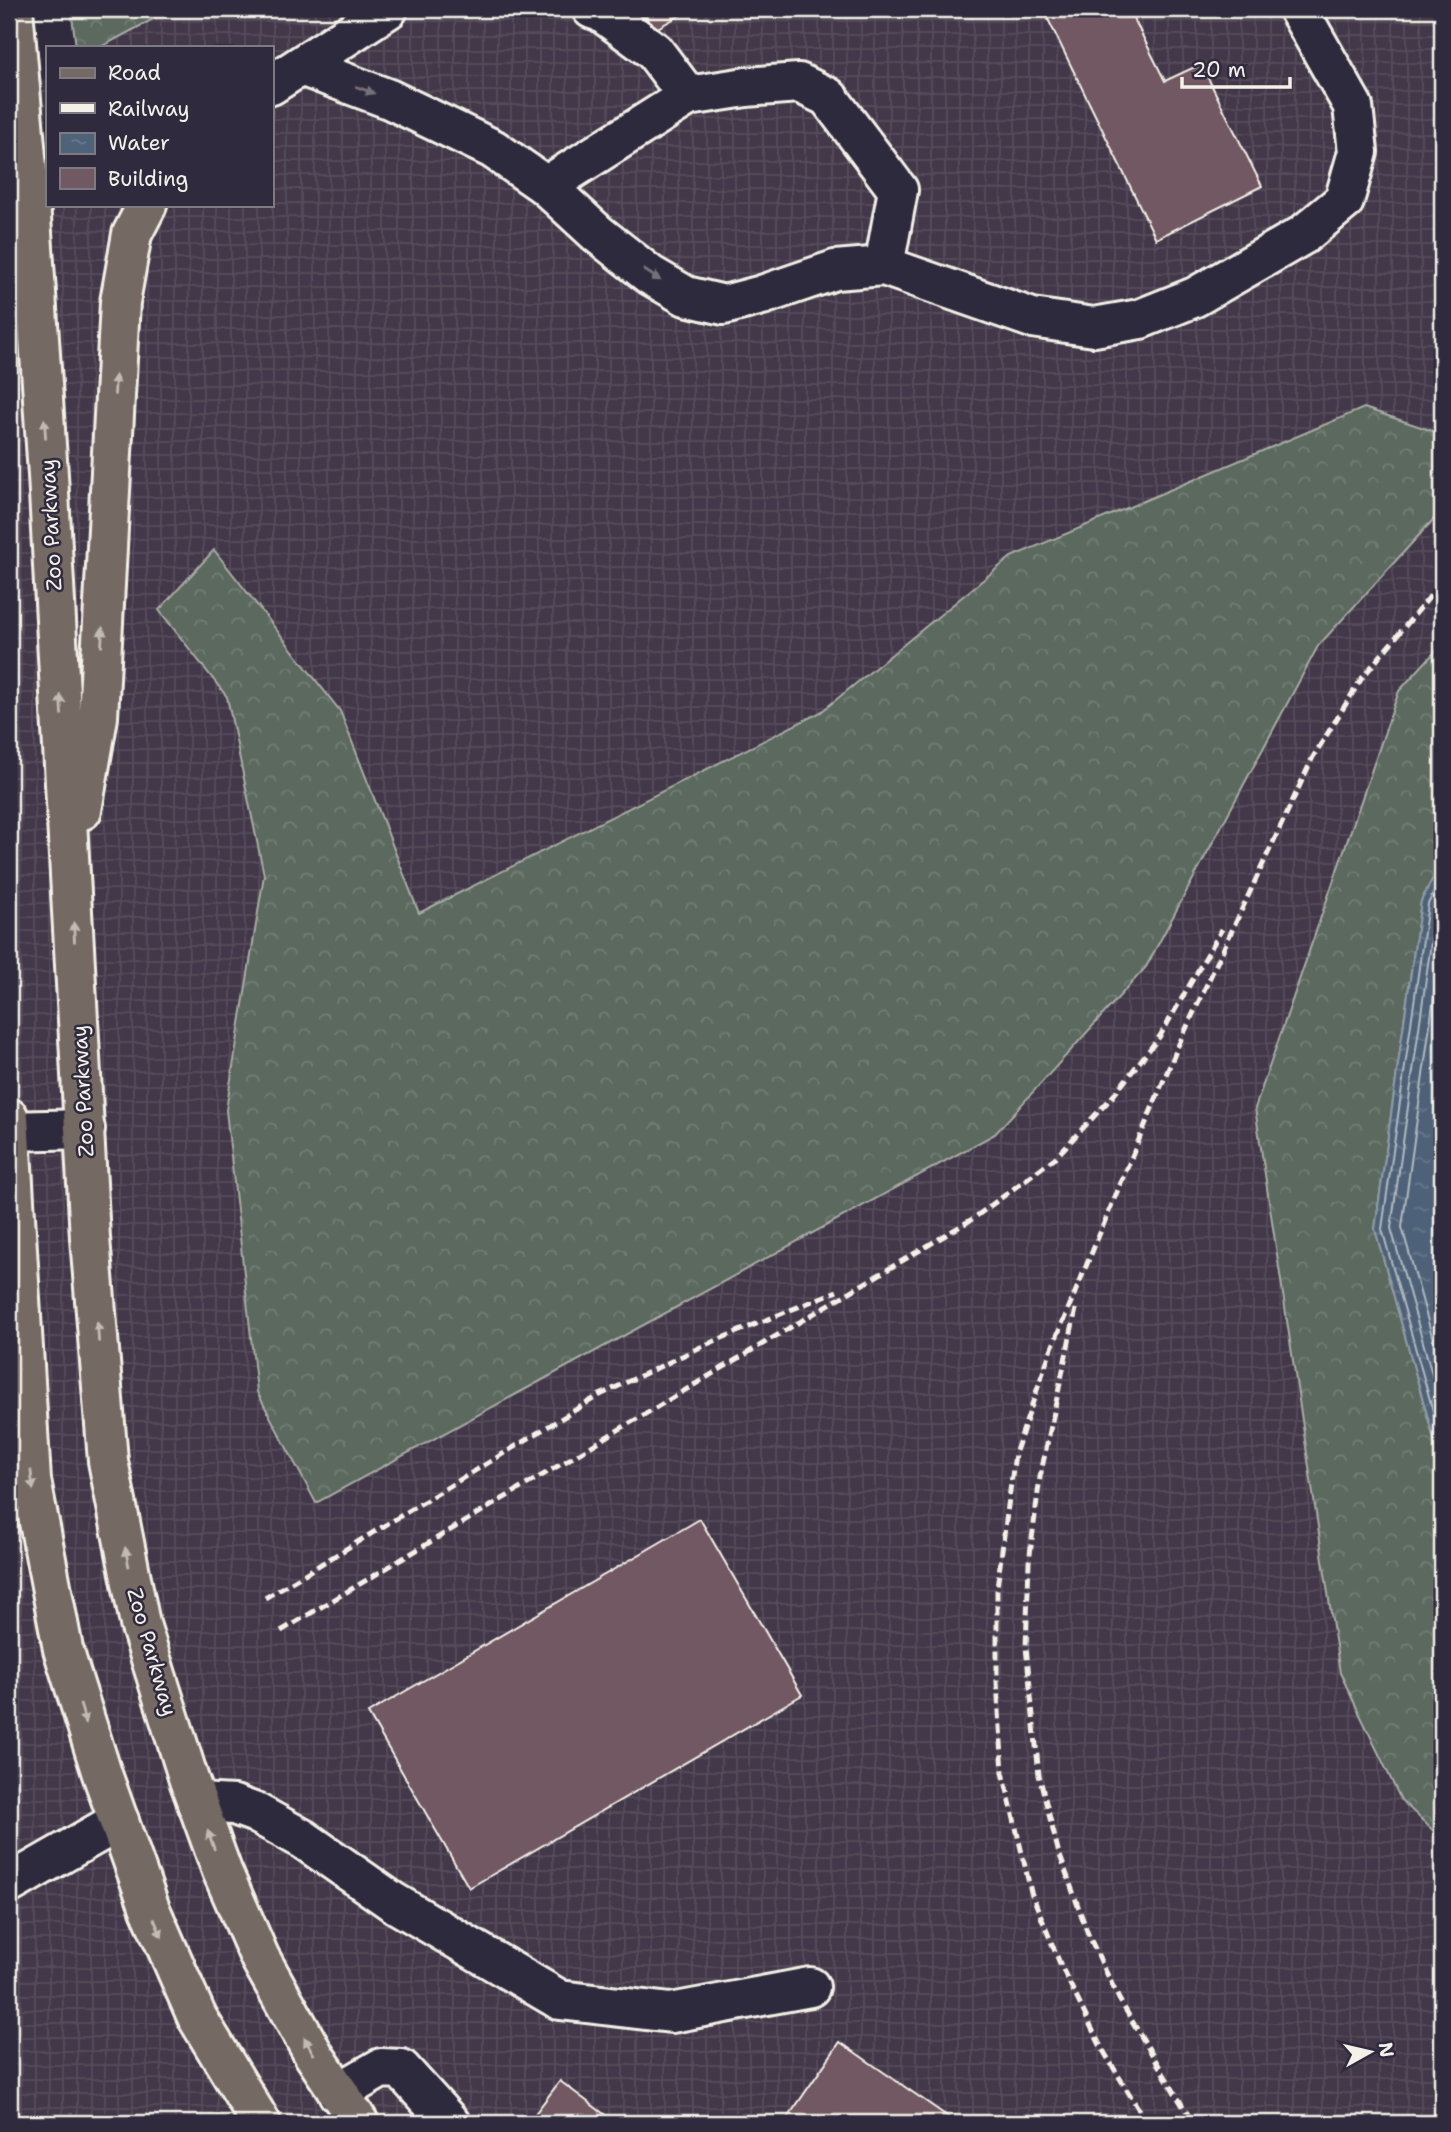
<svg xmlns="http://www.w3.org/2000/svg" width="1451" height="2132" font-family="'Shantell Sans',sans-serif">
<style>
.industrial{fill:url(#industrial-grid)}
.forest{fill:url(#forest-crowns);stroke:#a8ada4;stroke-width:2}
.water{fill:url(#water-ripples);stroke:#909ba5;stroke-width:2}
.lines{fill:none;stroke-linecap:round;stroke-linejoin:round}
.shore{stroke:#b2b8bc;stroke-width:2}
.building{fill:#715963;stroke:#f4f1e8;stroke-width:2}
.minor-casing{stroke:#f4f1e8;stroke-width:44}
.major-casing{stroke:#f4f1e8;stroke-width:44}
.minor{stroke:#2f2a3d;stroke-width:38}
.major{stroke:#756964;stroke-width:38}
.rail{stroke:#f4f1e8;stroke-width:5;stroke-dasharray:10 5;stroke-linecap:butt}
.oneway{fill:#747079}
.oneway2{fill:#c1bbb3}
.labels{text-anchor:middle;stroke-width:5;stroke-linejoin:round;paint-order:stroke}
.street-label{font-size:21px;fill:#f4f1e8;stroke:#2f2a3d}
</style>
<defs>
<pattern id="industrial-grid" width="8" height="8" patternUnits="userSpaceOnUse" patternTransform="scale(1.75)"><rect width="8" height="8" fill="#433848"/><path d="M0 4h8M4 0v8" fill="none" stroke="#564c5a"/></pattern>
<pattern id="forest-crowns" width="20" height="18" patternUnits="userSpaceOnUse" patternTransform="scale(1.75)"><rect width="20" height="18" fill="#5b695f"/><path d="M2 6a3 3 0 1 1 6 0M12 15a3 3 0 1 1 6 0" fill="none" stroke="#737f76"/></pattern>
<pattern id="water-ripples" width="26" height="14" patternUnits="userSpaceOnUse" patternTransform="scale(1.75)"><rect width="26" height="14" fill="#4e6279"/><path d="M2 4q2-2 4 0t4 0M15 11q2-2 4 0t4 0" fill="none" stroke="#68798c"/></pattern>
</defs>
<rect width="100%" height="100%" fill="#2f2a3d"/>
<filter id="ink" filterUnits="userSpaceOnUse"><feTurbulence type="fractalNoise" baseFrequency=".0143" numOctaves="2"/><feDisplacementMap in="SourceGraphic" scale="14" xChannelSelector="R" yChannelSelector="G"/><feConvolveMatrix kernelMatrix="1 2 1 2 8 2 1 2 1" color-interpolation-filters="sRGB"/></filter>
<g filter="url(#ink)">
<!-- industrial -->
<polygon class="industrial" points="172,9 1442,9 1442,644 1399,691 1255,1108 1401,1799 1442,1839 1442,2123 9,2123 9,101 47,78 47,205 271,205 271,47 101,47"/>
<!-- forest -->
<g class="forest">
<polygon points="71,9 172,9 101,47 76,47"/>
<polygon points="1364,408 1442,434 1442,510 1318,646 1146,967 995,1134 316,1503 257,1392 226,1110 264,875 227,697 159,610 214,550 340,711 419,913 821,712 1011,557"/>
<polygon points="1442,644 1442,861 1421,901 1375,1229 1442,1468 1442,1839 1401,1800 1340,1673 1255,1108 1399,691"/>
</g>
<!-- water -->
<polygon class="water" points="1442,861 1442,1468 1375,1229 1421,901"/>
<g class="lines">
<!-- shore -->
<g class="shore">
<polyline points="1442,876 1428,904 1382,1229 1442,1443"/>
<polyline points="1442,895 1436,907 1391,1228 1442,1410"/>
<polyline points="1442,938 1402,1227 1442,1372"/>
</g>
</g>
<!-- building -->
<g class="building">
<polygon points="641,9 691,9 654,30"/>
<polygon points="1043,9 1129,9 1165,81 1201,64 1262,186 1156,239"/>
<polygon points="700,1519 802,1695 469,1888 368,1713"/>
<polygon points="840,2042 957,2123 784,2123"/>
<polygon points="560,2081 616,2123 528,2123"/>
</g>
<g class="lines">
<!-- minor casing -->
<g class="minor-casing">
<g id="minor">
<polyline points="301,66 389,99 493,149 546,186 598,234 650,275 686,296 724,305 762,295 835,270 884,266 1032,318 1094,327 1140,319 1195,297 1303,235 1344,201 1358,152 1353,106 1298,9"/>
<polyline points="271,85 388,9"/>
<polyline points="688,96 746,87 799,83 828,97 898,190 884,266"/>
<polyline points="546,186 688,96 654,51 601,12 592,9"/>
<polyline points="9,1131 85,1129"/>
<polyline points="197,1803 234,1805 256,1813 303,1839 393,1902 560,2000 671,2013 810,1987"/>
<polyline points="9,1884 119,1821"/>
<polyline points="338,2093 381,2068 401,2069 450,2123"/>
</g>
</g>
<!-- major casing -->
<g class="major-casing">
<g id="major">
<polyline points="13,9 30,202 48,475 90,1238 108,1461 140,1624 189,1780 222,1871 260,1958 314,2055 359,2123"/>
<polyline points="82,810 98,717 120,302 132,234 147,205"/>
<polyline points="9,1118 31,1480 63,1649 102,1774 150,1909 197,2017 261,2123"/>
</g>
</g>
<!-- minor -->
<use href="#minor" class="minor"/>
<!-- major -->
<use href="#major" class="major"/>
<!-- rail -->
<g class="rail">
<polyline points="1076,1309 1040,1477 1029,1562 1026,1647 1039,1775 1058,1850 1088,1934 1119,1999 1193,2123"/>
<polyline points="265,1598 600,1395 705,1345 837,1291"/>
<polyline points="281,1631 974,1218 1056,1157 1113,1096 1160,1036 1222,929"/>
<polyline points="1147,2123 1101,2047 1061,1966 1031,1892 1003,1772 997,1682 997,1587 1015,1454 1049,1355 1178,1046 1313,757 1362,678 1442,582"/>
</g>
</g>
<!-- one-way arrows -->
<defs><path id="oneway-solid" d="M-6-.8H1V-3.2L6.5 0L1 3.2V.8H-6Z" transform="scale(1.75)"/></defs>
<g class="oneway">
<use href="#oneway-solid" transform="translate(365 90) rotate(21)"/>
<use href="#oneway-solid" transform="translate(652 275) rotate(33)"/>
</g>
<g class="oneway2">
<use href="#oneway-solid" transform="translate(115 385) rotate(-87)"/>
<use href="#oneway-solid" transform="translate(45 429) rotate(-94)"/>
<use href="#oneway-solid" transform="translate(102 637) rotate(-87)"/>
<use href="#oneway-solid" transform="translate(61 705) rotate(-93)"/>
<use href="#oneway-solid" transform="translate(74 932) rotate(-93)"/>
<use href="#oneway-solid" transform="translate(98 1332) rotate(-94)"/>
<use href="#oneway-solid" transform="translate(32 1480) rotate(83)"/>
<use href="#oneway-solid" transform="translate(127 1557) rotate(-101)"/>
<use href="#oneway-solid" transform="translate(83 1714) rotate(73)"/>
<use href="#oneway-solid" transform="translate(211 1840) rotate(-110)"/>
<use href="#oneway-solid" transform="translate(158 1928) rotate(66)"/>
<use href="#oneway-solid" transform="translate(309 2046) rotate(-119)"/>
</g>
</g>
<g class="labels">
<!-- street labels -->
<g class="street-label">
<text transform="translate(51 525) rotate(-93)" y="7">Zoo Parkway</text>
<text transform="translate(83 1091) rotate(-93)" y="7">Zoo Parkway</text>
<text transform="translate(152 1652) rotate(74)" y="7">Zoo Parkway</text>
</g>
</g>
<!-- margin -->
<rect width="1451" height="2132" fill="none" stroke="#2f2a3d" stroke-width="35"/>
<rect x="18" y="18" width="1416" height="2097" fill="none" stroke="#f4f1e8" stroke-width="2.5" filter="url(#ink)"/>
<!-- legend -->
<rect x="46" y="46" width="228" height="161" fill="#2f2a3d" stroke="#7e7a81" stroke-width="2"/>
<rect x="60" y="68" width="35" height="10" fill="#756964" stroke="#7e7a81" stroke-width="2"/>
<text x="108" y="80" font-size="21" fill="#f4f1e8">Road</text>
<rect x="60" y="103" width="35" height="10" fill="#f4f1e8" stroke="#7e7a81" stroke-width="2"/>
<text x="108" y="116" font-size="21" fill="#f4f1e8">Railway</text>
<rect x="60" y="133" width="35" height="21" fill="url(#water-ripples)" stroke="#7e7a81" stroke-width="2"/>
<text x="108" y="150" font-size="21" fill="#f4f1e8">Water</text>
<rect x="60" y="168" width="35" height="21" fill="#715963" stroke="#7e7a81" stroke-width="2"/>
<text x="108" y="186" font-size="21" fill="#f4f1e8">Building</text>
<!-- north arrow -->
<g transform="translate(1370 2052) rotate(82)" stroke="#2f2a3d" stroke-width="5" paint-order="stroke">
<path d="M0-5L12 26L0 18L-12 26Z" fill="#f4f1e8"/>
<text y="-10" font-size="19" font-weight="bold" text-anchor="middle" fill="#f4f1e8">N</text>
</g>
<!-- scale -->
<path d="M1182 77v10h108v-10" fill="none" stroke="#f4f1e8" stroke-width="3.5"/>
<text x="1192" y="77" font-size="21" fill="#f4f1e8" stroke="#2f2a3d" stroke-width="5" paint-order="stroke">20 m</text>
</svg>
